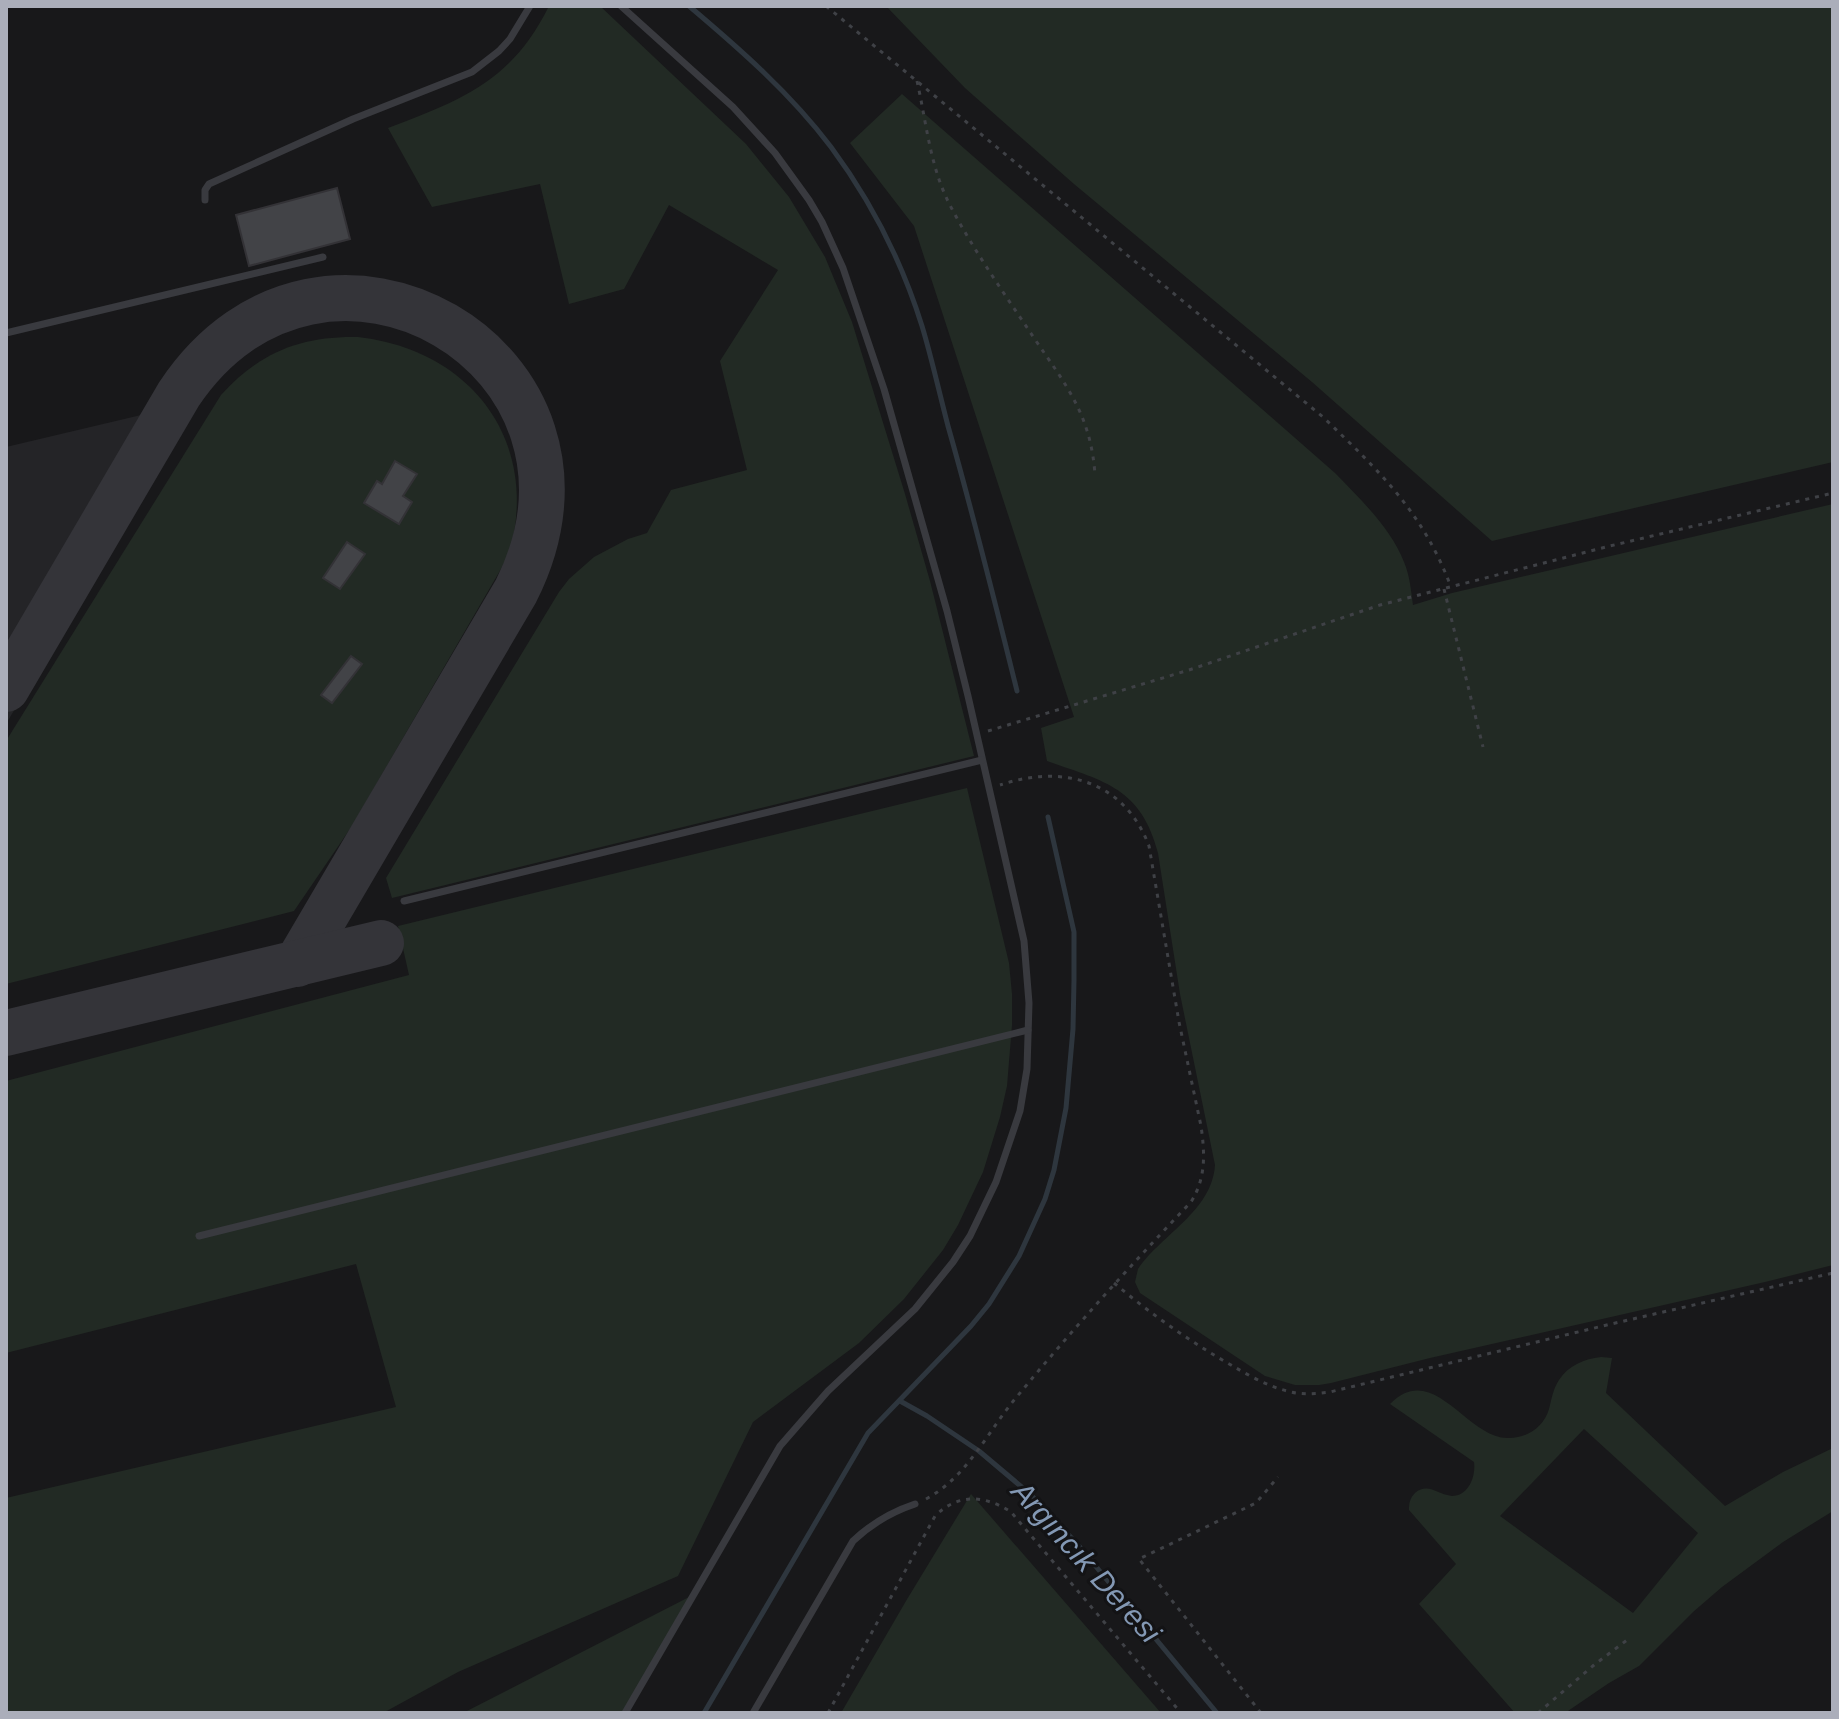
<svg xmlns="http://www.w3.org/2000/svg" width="1839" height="1719" font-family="Helvetica,sans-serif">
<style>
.built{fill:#242427}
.green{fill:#222a24;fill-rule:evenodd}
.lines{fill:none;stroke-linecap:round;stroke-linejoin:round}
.stream{stroke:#2e363e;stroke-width:5}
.taxiway{stroke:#343439;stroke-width:46}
.building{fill:#424347;stroke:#333236;stroke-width:2}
.path{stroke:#3f4146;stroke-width:3;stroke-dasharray:4 6;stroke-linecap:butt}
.lane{stroke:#393a3f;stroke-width:7}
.labels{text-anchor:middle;stroke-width:6;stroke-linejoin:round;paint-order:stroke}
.water-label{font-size:30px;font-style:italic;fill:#8398b4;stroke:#131315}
</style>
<rect width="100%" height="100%" fill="#18181a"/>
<!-- built -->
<polygon class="built" points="196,402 6,724 6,447"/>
<!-- green -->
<g class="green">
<path d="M549 6H600L746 144 789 197 825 257 852 322 905 494 930 581 974 756 392 898 386 878 559 592 569 579 594 557 628 539 647 533 671 490 747 470 720 361 778 270 669 205 624 289 569 304 540 184 432 207 388 128C462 100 512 81 549 6Z"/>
<polygon points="886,6 1833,6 1833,462 1492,541 1312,382 1074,184 965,88"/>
<path d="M902 94 1335 473C1360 499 1391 528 1404 562 1410 576 1411 591 1413 605L1452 593 1833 504V1265L1765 1282 1430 1358 1331 1383 1319 1385H1295L1265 1376 1140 1293 1135 1282 1138 1269C1162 1234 1212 1211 1215 1165L1180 994 1158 853C1141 787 1103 781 1047 761L1041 728 1074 717 914 226 850 143Z"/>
<path d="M358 337C472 350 541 442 509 555L352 826 294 911 6 984V741L221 395C260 352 301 336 358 337Z"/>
<polygon points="967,788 1009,963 1012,994 1012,1025 1007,1086 1000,1117 983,1172 958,1225 943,1250 904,1299 859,1343 753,1422 678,1576 458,1672 383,1713 6,1713 6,1498 396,1407 356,1264 6,1353 6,1081 409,975 398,926"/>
<path d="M1601 1357 1612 1358 1606 1393 1725 1506 1783 1472 1833 1448V1511L1783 1542 1722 1587 1693 1612 1639 1666 1609 1683 1565 1713H1515L1419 1604 1456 1564 1409 1510C1409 1503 1410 1498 1415 1493 1428 1482 1438 1495 1452 1496 1469 1496 1476 1476 1474 1462L1390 1404C1433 1360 1466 1437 1507 1438 1526 1439 1544 1427 1549 1409 1552 1398 1553 1389 1559 1380 1569 1365 1584 1359 1601 1357ZM1584 1429 1698 1533 1633 1613 1500 1516Z"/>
<polygon points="971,1494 1161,1713 841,1713 906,1601"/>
<polygon points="693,1595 622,1713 463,1713"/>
</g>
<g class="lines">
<!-- stream -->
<g class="stream">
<path d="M689 6C741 50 790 93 831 147 871 201 902 262 922 326 932 359 939 392 948 426 973 514 995 602 1017 691"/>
<polyline points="900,1401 927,1416 979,1451 1030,1494 1079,1546 1217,1713"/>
<polyline points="704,1713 868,1433 971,1326 989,1304 1019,1256 1045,1199 1054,1170 1066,1108 1073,1029 1074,980 1074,932 1048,817"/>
</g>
<!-- taxiway -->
<g class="taxiway">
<path d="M6 689 179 394C322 180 633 359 516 591L297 964"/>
<polyline points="6,1033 381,943"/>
</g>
</g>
<!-- building -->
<g class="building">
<polygon points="337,188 350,239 249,266 236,215"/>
<polygon points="395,461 417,474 403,496 412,502 399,524 364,503 377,481 382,484"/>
<polygon points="347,542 365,554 340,589 323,578"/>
<polygon points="351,656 362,664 332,703 321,695"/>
</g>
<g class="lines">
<!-- path -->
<g class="path">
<path d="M826 6 1323 417C1379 471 1423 512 1451 587"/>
<path d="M917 81C927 125 930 169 952 209 976 254 1006 296 1034 338 1066 385 1091 415 1095 475"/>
<polyline points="1444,589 1483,747"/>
<polyline points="988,731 1189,670 1380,605 1610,546 1833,493"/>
<path d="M1114 1283C1151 1314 1189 1341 1231 1365 1248 1375 1267 1386 1287 1391 1301 1395 1315 1394 1330 1392L1611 1324 1833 1273"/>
<path d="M926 1499C967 1477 986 1434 1015 1399 1071 1331 1130 1266 1191 1202 1206 1178 1205 1154 1201 1126L1179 1022 1149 846C1124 780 1062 764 1000 785"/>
<path d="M828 1713 935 1516C958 1493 985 1495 1011 1512L1181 1713"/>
<polyline points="1261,1713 1139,1559 1256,1503 1278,1477"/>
<polyline points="1538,1713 1594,1665 1627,1640"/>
</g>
<!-- lane -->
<g class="lane">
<polyline points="621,6 733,107 775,153 809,200 822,222 843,268 884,389 947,611 968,696 1024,941 1029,1003 1027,1069 1020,1111 996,1182 970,1236 953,1262 915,1309 828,1391 780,1446 625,1713"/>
<polyline points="205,200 205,190 209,184 353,119 472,72 499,51 510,39 530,6"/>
<polyline points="6,333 323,257"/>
<polyline points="404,901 982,760"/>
<polyline points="199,1236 1028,1030"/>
<path d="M753 1713 853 1541C872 1523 891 1512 915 1504"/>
</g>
</g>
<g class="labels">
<!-- water labels -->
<g class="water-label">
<text transform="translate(1086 1562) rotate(48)" y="10">Argıncık Deresi</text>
</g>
</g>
<!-- border -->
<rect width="1839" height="1719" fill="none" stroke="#abaeba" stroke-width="16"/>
</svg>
